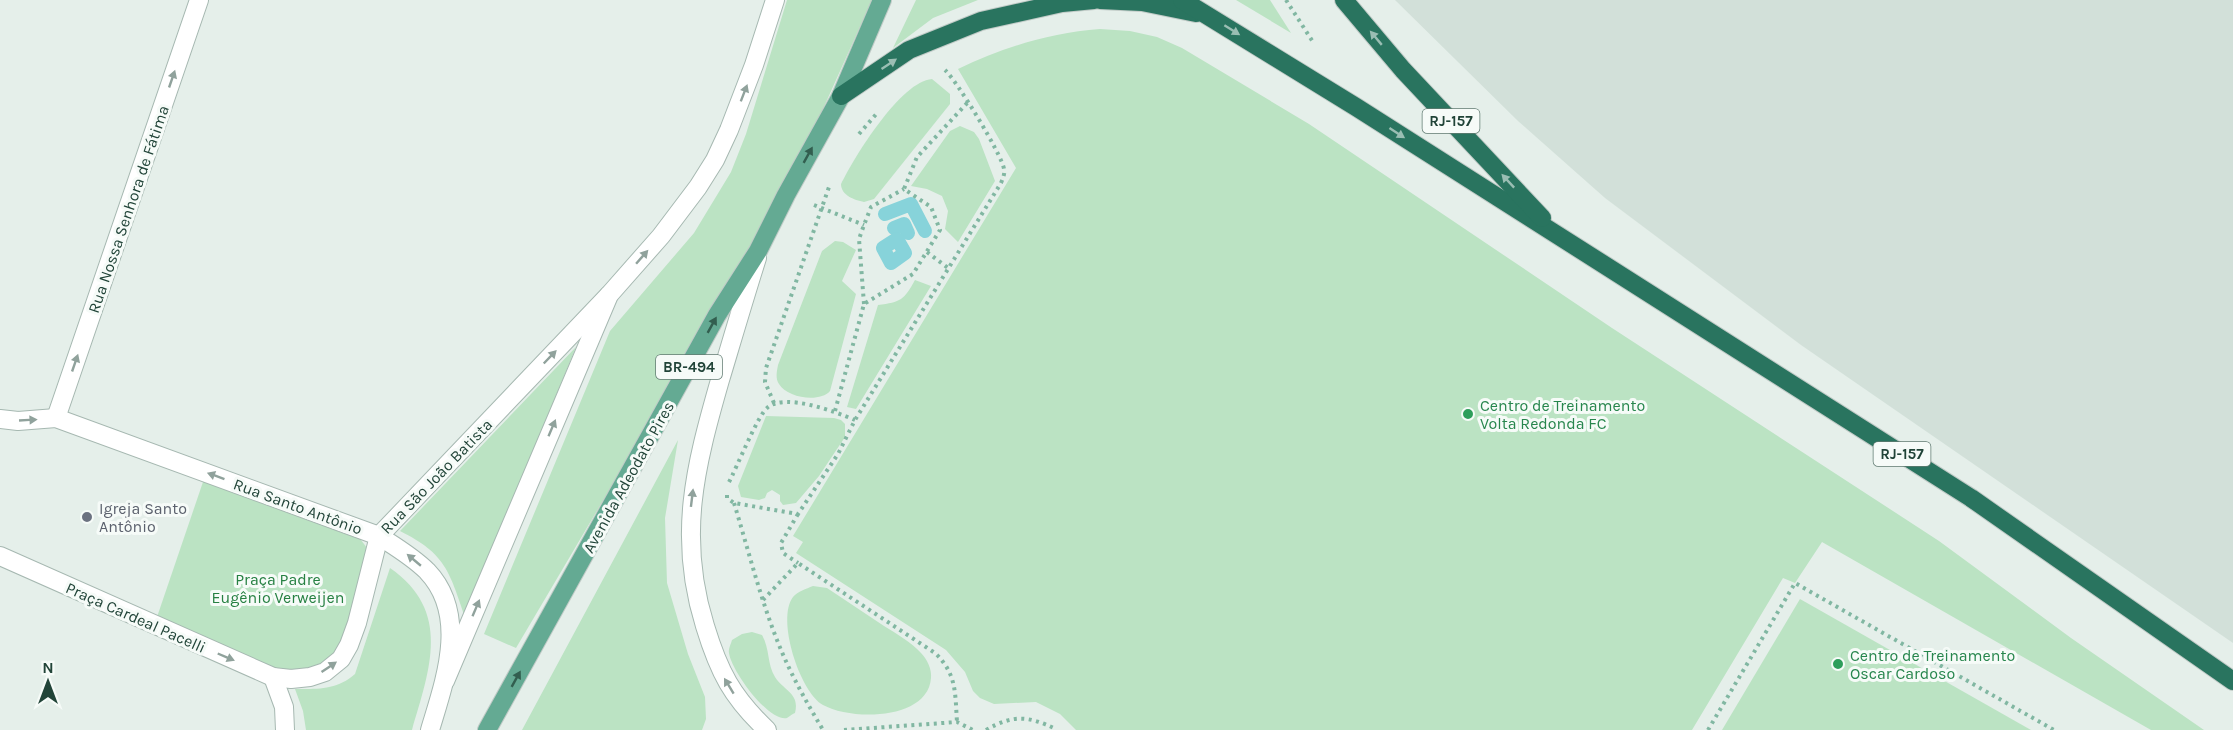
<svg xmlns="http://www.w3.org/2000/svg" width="2233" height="730" font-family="Karla,sans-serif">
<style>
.built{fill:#d2e0d9}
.green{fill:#bbe3c3}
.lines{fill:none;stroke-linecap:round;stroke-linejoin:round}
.stream{stroke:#87d3da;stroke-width:14}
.minor-casing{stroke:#a6b8b1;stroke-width:20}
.major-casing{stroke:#c1cbc7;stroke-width:20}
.highway-casing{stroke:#c1cbc7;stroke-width:20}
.path{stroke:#81b7a2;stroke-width:4;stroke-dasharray:3 4.5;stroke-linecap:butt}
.minor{stroke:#fff;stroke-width:18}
.major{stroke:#64aa93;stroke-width:18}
.highway{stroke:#29745f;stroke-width:18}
.oneway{fill:#9abeb3}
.oneway2{fill:#90a29c}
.oneway3{fill:#325e4f}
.leisure-dot{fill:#2e9e5b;stroke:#f6fbf8;stroke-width:2}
.worship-dot{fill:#6b7280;stroke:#f6fbf8;stroke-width:2}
.labels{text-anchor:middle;stroke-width:6;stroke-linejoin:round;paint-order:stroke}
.shield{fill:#f6fbf8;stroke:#617b72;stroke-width:1.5}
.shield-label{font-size:15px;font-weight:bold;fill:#214438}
.street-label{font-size:16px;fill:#214438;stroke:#f6fbf8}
.leisure-label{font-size:16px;fill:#27864d;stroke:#f6fbf8;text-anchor:start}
.worship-label{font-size:16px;fill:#5b616d;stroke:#f6fbf8;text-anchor:start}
.park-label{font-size:16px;fill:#268042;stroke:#f6fbf8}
</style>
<rect width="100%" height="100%" fill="#e5efea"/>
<!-- built -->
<polygon class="built" points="1395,0 2233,0 2233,643 1801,345 1605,198 1518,121"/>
<!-- green -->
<g class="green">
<polygon points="787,0 872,0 814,129 732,282 516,648 484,634 610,331 694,233 731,172 746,134"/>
<polygon points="916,0 978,0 933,18 893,48"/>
<polygon points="1236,0 1270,0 1291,33"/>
<path d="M1100 29 1130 31 1157 37 1182 48 1309 124 1612 328 1939 541 2071 638 2204 730H2151L1822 542 1795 583 1783 578 1692 730H1076L1060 714 1036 702 994 704 980 698 973 691 965 672 946 650 796 553 803 542 793 536 1016 168 958 69C1004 47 1049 33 1100 29Z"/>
<path d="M932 79 950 94V104L874 199 864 202C854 200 841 195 841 184 854 157 901 81 932 79Z"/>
<polygon points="960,126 974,132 979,139 995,181 958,242 945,229 948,211 942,196 927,189 911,186 950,131"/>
<path d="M835 241 843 242 856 250 842 281 856 294 830 391C820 403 787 398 779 384 775 378 777 371 778 365L822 251Z"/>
<path d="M915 280 931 286 856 409 847 407 878 305C901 302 904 300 915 280Z"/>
<path d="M576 347 465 617C449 571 446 554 400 531Z"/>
<polygon points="766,416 834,418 841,420 845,424 845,437 819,476 796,503 783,505 780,501 780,495 772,490 767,493 765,498 759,500 741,497 738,486"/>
<polygon points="678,440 665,518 667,583 688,654 705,697 706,719 702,730 522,730"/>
<polygon points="204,479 358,536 367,548 367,557 344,642 338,650 316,668 282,672 157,617"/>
<path d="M390 568C452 611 430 669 412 730H306L303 711 295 689C318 689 337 690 355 674Z"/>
<path d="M813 586 827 588C846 601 865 613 884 626 897 634 911 642 921 653 927 659 932 669 931 678 928 720 852 721 823 705 800 692 776 619 793 597 798 591 806 589 813 586Z"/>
<polygon points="1800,599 2031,730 1722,730"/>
<path d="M752 632 762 635C770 649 767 664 775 677 784 691 800 693 795 713 794 713 787 718 787 718 768 722 731 670 729 653 728 649 731 644 732 640L742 634Z"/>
</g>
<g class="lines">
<!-- stream -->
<g class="stream">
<polyline points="885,214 911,204 925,231"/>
<polyline points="894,228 904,224 908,233"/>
<polygon points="897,239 905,253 891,263 883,248"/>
</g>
<!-- minor casing -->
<g class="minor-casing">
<g id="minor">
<path d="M757 258C744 299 732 340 720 380 695 467 677 537 705 626 719 672 732 697 767 730"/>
<polyline points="56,418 199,0"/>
<path d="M0 419 18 421 56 418 379 536C396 547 413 557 427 571 469 615 445 680 430 730"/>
<polyline points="0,556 273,677 291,679 310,677 325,672 341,659 349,645 357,623 379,536 609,295"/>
<polyline points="273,677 284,707 285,730"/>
<polyline points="445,681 609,295 661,236 698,187 715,160 729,130 754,65 775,0"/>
</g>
</g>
<!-- major casing -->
<g class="major-casing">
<polyline id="major" points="487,730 717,315 758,251 786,195 841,96 882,0"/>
</g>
<!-- highway casing -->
<g class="highway-casing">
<g id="highway">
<polyline points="1100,0 1142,2 1196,13"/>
<polyline points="1182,0 1356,107 1971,498 2233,681"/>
<polyline points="1344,0 1403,70 1542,218"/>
<polyline points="841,96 909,50 981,21 1062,3 1094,0"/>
</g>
</g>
<!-- path -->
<g class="path">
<polyline points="1286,0 1313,42"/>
<polyline points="859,134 878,112"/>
<polyline points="814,205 864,225"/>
<polyline points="927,252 948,268"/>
<polyline points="864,304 859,239 864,225 871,207 904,189"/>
<polyline points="774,403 765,382 766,368 829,187"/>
<polyline points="835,411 864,304 913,274 940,230 931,207 904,189 917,157 968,102"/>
<path d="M729 482C736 469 758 415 767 408 784 392 836 412 855 420"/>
<path d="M727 495V498L734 503 798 514 838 454 855 420 1001 183C1003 178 1005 174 1004 169 1002 155 957 81 945 70"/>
<path d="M734 503C752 562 766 623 794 678 803 696 813 713 823 730"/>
<polyline points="798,514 781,543 783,553 798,563"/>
<path d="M763 600 798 563 935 653C957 674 955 693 957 722"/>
<polyline points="844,730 957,722 973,730"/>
<path d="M986 730C1014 714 1028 716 1056 729"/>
<polyline points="1708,730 1795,583 2054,730"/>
</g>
<!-- minor -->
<use href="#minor" class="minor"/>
<!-- major -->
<use href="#major" class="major"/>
<!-- highway -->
<use href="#highway" class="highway"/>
</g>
<!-- one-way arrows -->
<defs><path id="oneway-solid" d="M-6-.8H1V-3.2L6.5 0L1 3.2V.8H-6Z" transform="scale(1.5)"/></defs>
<g class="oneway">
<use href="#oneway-solid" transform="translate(1232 30) rotate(32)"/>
<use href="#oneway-solid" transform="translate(1376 38) rotate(-130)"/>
<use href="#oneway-solid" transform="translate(889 64) rotate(-34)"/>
<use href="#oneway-solid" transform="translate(1397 133) rotate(33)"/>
<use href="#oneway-solid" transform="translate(1508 181) rotate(-133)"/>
</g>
<g class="oneway2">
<use href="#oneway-solid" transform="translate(172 79) rotate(-71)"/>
<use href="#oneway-solid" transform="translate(744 93) rotate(-69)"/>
<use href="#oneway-solid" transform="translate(642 257) rotate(-49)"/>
<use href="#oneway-solid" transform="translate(550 357) rotate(-46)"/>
<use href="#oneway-solid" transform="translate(75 363) rotate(-71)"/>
<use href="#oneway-solid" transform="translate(28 420) rotate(-3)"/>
<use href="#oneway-solid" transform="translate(552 428) rotate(-67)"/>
<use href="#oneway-solid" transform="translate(216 476) rotate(-160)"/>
<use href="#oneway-solid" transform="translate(692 498) rotate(-83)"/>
<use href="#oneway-solid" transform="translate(414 560) rotate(-140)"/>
<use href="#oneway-solid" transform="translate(476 608) rotate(-67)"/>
<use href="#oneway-solid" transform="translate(226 657) rotate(23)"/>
<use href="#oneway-solid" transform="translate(329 667) rotate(-34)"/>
<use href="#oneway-solid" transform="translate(729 686) rotate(-121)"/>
</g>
<g class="oneway3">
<use href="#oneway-solid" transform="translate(808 155) rotate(-61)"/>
<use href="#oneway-solid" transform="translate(712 325) rotate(-61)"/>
<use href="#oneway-solid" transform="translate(516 679) rotate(-61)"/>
</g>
<!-- markers -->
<g class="leisure-dot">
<circle cx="1468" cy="414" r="6"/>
<circle cx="1838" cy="664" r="6"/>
</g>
<circle class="worship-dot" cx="87" cy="517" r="6"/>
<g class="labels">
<!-- shield labels -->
<g class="shield">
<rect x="1422.5" y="109" width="57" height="24" rx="4.5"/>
<rect x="656" y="355" width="66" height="24" rx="4.5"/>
<rect x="1873.5" y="442" width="57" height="24" rx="4.5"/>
</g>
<g class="shield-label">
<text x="1451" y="126">RJ-157</text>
<text x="689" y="372">BR-494</text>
<text x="1902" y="459">RJ-157</text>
</g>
<!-- street labels -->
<g class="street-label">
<text transform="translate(128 209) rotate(-71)" y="6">Rua Nossa Senhora de Fátima</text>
<text transform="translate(436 476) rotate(-46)" y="6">Rua São João Batista</text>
<text transform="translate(628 477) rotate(-61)" y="6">Avenida Adeodato Pires</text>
<text transform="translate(298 506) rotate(20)" y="6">Rua Santo Antônio</text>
<text transform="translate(136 617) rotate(24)" y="6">Praça Cardeal Pacelli</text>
</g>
<!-- leisure labels -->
<g class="leisure-label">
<text x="1480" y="411">Centro de Treinamento<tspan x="1480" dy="18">Volta Redonda FC</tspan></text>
<text x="1850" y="661">Centro de Treinamento<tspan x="1850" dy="18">Oscar Cardoso</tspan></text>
</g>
<!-- worship labels -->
<g class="worship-label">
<text x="99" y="514">Igreja Santo<tspan x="99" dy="18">Antônio</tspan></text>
</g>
<!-- park labels -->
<g class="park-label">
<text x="278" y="585">Praça Padre<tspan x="278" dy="18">Eugênio Verweijen</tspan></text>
</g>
</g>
<!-- north arrow -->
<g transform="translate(48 682)" stroke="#f6fbf8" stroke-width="4.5" paint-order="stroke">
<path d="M0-4.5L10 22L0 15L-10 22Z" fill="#214438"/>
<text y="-9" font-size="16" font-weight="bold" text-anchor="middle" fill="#214438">N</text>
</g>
</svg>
